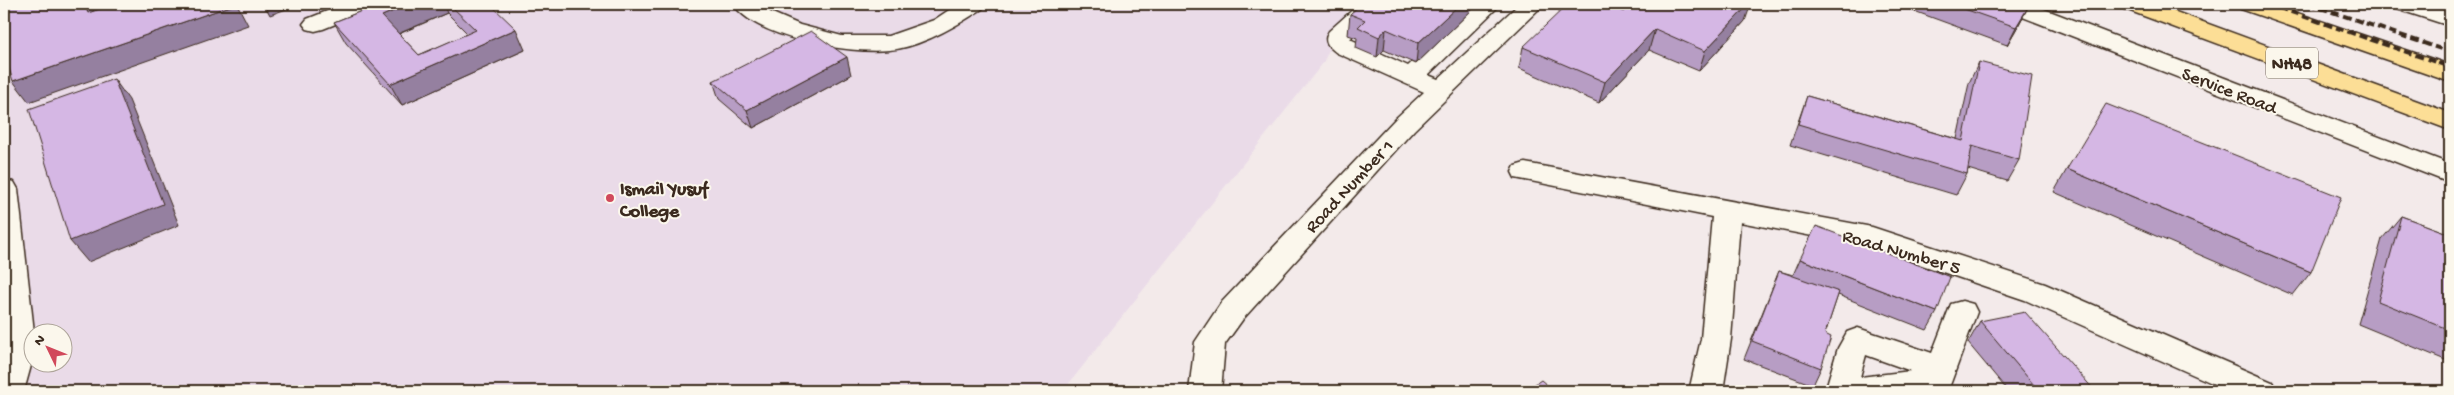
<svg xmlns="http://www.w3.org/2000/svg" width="2454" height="395" font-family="'Gochi Hand',sans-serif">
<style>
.built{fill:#eadbe8;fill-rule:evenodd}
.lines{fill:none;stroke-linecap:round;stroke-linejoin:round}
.minor-casing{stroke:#3b2a1e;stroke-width:3}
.highway-casing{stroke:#3b2a1e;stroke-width:3}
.minor{fill:#fbf7ec;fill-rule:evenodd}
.highway{fill:#fcde96;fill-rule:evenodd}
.rail{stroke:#3b2a1e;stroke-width:4;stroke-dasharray:8 4;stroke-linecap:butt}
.wall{fill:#b79dc4;stroke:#3b2a1e;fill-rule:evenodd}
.shaded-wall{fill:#9580a0;stroke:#3b2a1e}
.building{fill:#d5b7e4;stroke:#3b2a1e}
.poi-dot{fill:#d1495b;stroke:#fbf7ec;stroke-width:2}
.labels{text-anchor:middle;stroke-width:4;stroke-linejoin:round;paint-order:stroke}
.shield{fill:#fbf7ec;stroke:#75685c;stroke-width:1}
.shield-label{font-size:18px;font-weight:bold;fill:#3b2a1e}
.street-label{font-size:19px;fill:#3b2a1e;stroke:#fbf7ec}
.poi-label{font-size:19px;font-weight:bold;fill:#3b2a1e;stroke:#fbf7ec;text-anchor:start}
</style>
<rect width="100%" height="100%" fill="#f3eaea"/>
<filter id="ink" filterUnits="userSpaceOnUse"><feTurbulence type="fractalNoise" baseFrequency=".02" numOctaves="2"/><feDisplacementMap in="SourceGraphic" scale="10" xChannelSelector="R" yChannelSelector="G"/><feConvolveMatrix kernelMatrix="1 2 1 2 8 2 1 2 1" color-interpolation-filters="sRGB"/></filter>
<g filter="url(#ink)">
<!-- built -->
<path class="built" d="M4 4H1350L1323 63 1063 391H4ZM32 332H62V362H32Z"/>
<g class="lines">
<!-- minor casing -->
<g class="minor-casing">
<g id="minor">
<polygon points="345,4 377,4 373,9 323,29 315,31 307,29 303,24 307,19"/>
<path d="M733 4H760L770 12 800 25 842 36H888L934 20 958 4H986L982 9C958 25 919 48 889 50 849 54 757 39 733 4Z"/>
<path d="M1359 4H1385L1350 39 1408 66 1476 4H1501L1428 75 1438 79 1519 4H1544L1414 130 1243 319 1225 344 1221 391H1189L1195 342 1221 303 1396 118 1424 92 1337 53C1329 47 1322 41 1329 31Z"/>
<polygon points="1998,4 2031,4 2450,164 2450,183 2002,9"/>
<polygon points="2393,4 2428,4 2450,11 2450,26 2397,9"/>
<polygon points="1525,163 1872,227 2045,284 2272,382 2277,391 2230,391 2025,300 1869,247 1740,222 1731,339 1723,391 1691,391 1690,387 1701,339 1712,217 1515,178 1512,172 1515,166"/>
<polygon points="4,180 14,182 18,189 34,332 32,332 32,362 24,391 4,391 6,349 4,329"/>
<path d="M1962 301 1973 304 1977 312 1949 388 1938 391H1825L1838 348 1847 332 1858 328 1932 353 1951 304ZM1866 355 1911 371 1860 377Z"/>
</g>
</g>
<!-- highway casing -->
<g class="highway-casing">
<g id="highway">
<polygon points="2121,4 2154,4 2450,113 2450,130 2125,9"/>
<polygon points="2237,4 2271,4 2450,65 2450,82 2241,9"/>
</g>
</g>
<!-- minor -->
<use href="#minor" class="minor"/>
<!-- highway -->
<use href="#highway" class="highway"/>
<!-- rail -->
<g class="rail">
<polyline points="2268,4 2450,67"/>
<polyline points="2309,4 2450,52"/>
</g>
</g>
<!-- wall -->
<g class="wall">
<path d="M379 4H490L525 50 402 105 346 43 334 22ZM447 13 468 34 419 55 399 34Z"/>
<polygon points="1361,4 1478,4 1416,64 1384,50 1377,57 1356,48 1357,38 1348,35 1350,14"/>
<polygon points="1895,4 2012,4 2027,9 2018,26 2007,45"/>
<polygon points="1624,12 1745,21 1699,71 1649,50 1599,103 1519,68 1523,47"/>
<polygon points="1979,62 2019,160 2007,181 1968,169 1967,174 1956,195 1790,145 1807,96 1957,139 1969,83"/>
<polygon points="851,75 753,128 719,99 713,81"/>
<polygon points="2067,169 2311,272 2293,295 2054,192"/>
<polygon points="2401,216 2450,234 2450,362 2358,324 2382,239"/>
<polygon points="1800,259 1937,312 1927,330 1838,295 1825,334 1821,368 1813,385 1744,359 1779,271 1793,275"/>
<polygon points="1980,321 2095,391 2008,391 1968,343"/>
</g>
<!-- shaded-wall -->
<g class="shaded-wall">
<polygon points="84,4 91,4 103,34 88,13"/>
<polygon points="236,4 237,4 248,25 29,102 13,81"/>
<polygon points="264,4 300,4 270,15"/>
<polygon points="410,4 443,4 447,13 393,36 382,16"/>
<polygon points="1460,4 1478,4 1416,64 1418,43"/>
<polygon points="1749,4 1751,4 1745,21 1699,71 1705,51"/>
<polygon points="2027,9 2018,26 2007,45 2016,27"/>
<polygon points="516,29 525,50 402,105 390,84"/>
<polygon points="1386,29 1384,50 1377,57 1379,37"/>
<polygon points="1655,29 1649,50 1599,103 1605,82"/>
<polygon points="847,57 851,75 753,128 747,110"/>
<polygon points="114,79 129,100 179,225 88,262 70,241"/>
</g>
<!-- building -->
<g class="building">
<polygon points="4,4 84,4 88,13 115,4 236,4 13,81 4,53"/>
<polygon points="379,4 410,4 382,16 419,55 476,30 449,4 490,4 516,29 390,84 334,22"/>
<polygon points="1361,4 1460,4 1418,43 1386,29 1379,37 1358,27 1365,20 1350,14"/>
<polygon points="1568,4 1604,4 1624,12 1632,4 1749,4 1705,51 1655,29 1605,82 1523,47"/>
<polygon points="1950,4 2012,4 2027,9 2016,27"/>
<polygon points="811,31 847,57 747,110 713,81"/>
<polygon points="1979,62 2032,76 2019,160 1972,146 1967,174 1798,124 1807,96 1963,141"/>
<polygon points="114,79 163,204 70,241 29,109"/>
<polygon points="2106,104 2341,197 2311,272 2067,169"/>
<polygon points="2401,216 2450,234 2450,330 2378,301"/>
<polygon points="1816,226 1950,277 1937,312 1800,259"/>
<polygon points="1779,271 1839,292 1825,334 1831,337 1821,368 1752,341"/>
<polygon points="2025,312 2095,391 2039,391 1980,321"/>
<polygon points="1541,380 1554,391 1525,391"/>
</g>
</g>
<!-- markers -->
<circle class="poi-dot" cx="610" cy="198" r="5"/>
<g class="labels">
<!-- shield labels -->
<rect class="shield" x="2266" y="47.5" width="52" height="31" rx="4"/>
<g class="shield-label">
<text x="2292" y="69">NH48</text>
</g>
<!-- street labels -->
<g class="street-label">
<text transform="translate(2230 89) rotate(21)" y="7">Service Road</text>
<text transform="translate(1348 185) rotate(-47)" y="7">Road Number 1</text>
<text transform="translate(1902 250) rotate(16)" y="7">Road Number 5</text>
</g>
<!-- poi labels -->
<g class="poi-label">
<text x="620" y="194">Ismail Yusuf<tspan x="620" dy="22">College</tspan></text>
</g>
</g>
<!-- margin -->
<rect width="2454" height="395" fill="none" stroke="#fbf7ec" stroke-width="20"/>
<rect x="10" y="10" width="2434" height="375" fill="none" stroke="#3b2a1e" stroke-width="2" filter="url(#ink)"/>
<!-- north arrow -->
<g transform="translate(48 348) rotate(313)"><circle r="24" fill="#fbf7ec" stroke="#aea59a"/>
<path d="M0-4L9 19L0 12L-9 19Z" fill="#d1495b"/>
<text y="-8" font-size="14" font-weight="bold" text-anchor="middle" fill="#3b2a1e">N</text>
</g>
</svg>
